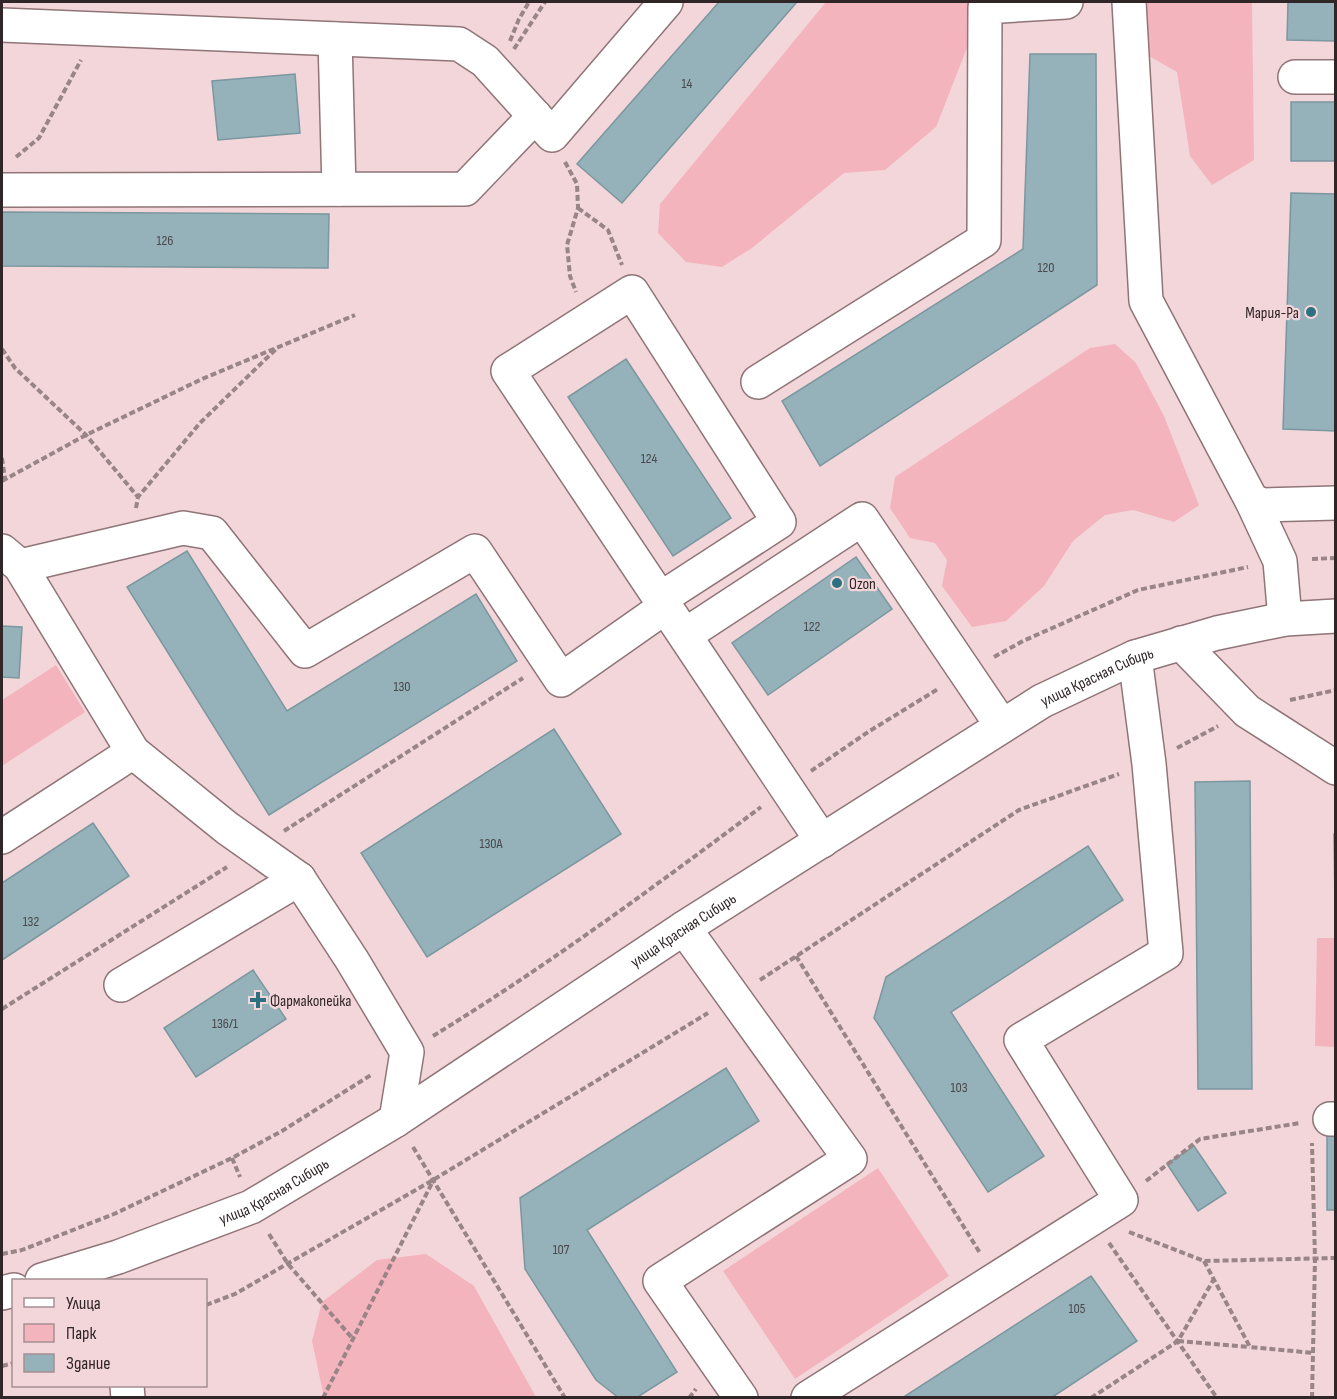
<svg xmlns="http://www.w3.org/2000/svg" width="1337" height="1399" font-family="'Sofia Sans Condensed',sans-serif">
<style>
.green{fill:#f4b4bd}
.building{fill:#95b1b9;stroke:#7b979f;stroke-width:1.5}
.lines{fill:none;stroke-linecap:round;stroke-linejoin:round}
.minor-casing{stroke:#8f7478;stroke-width:36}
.path{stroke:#998487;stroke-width:4;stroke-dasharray:6 3;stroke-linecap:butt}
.minor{stroke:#fff;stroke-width:33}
.poi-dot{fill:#2d7181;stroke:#f3d6d9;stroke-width:2}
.labels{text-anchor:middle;stroke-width:4.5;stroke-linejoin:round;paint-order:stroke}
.number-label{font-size:14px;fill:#49484c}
.poi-label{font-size:16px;fill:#302527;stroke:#f3d6d9;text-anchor:start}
.street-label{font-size:16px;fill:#302527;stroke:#f3d6d9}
</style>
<rect width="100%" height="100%" fill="#f3d6d9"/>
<!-- green -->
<g class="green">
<polygon points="826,2 985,2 936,127 885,170 844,173 752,248 722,267 686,262 658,233 660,204"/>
<polygon points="1115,2 1252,2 1254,160 1212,185 1190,156 1177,72 1133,47"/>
<polygon points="1115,344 1136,363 1164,416 1199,505 1174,522 1133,510 1105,515 1073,541 1044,586 1006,621 972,627 942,586 947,560 935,543 910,538 890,508 895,477 1090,348"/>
<polygon points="56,665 85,712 2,766 2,700"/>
<polygon points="1317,938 1335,938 1335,1047 1315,1046"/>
<polygon points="878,1168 949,1276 795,1379 723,1271"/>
<polygon points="426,1254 474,1286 536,1397 324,1397 312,1341 322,1302 377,1260"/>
</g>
<!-- building -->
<g class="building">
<polygon points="719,2 797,2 622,203 577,164"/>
<polygon points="1288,2 1336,2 1336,41 1287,40"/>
<polygon points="1030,54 1096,54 1097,285 820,466 782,401 1023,249"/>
<polygon points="295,74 300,133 218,140 212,81"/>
<rect x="1291" y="102" width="45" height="59"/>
<polygon points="1291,193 1336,194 1336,431 1283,429"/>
<polygon points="2,212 329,214 328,268 2,266"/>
<polygon points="626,359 731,518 673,556 568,397"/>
<polygon points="187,551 287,711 476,594 517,661 269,815 127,587"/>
<polygon points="856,557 892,609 768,695 732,643"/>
<polygon points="2,626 22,627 19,678 2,677"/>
<polygon points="554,729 621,834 427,957 361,853"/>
<polygon points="1250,781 1252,1089 1198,1089 1195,782"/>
<polygon points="93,823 129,876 2,960 2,883"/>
<polygon points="1334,834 1336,834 1336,900 1335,900"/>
<polygon points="1088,846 1123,900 951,1012 1044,1156 988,1192 874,1018 886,977"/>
<polygon points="253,970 286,1019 196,1077 164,1028"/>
<polygon points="726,1068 759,1121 587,1230 677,1372 636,1398 619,1398 596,1380 525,1269 520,1198"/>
<rect x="1327" y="1132" width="9" height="78"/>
<polygon points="1194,1146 1226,1193 1198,1211 1167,1164"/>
<polygon points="1091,1276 1137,1341 1051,1398 902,1398"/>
</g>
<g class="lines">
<!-- minor casing -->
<g class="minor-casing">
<g id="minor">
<polyline points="1129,2 1146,301 1252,501 1280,561 1285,619"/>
<polyline points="2,25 459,44 485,61 552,135 666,2"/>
<polyline points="335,39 339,189"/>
<polyline points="1295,77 1336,77"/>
<polyline points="2,190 465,189 535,116"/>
<polyline points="758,382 984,240 985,7 1066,2"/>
<polyline points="1252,501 1263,505 1336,503"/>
<polyline points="2,551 20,566 133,752 227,828 299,879 352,960 407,1052 396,1120"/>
<polyline points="20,566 183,528 212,533 305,651 475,551 561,680 665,607"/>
<polyline points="660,599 779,522 632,292 508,371 822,841"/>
<polyline points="685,635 862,519 1002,726"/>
<polyline points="1181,643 1247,711 1336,768"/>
<polyline points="2,837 133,752"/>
<polyline points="684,928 850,1159 660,1281 741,1398"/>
<polyline points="121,985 299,879"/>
<polyline points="1330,1119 1336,1119"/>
<path id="s1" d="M42 1280 118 1257 251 1207 396 1120 684 928 1042 701 1135 657 1217 633 1285 619 1336 616"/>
<polyline points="2,1293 14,1290"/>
<polyline points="127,1386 128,1398"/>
<polyline points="808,1398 1121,1200 1021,1040 1166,953 1149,764 1135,657"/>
</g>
</g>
<!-- path -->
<g class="path">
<polyline points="510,41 519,19 529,2"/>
<polyline points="514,49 545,2"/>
<polyline points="16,157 39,138 81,60"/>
<polyline points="565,162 577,184 578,208 567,245 570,276 576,292"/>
<polyline points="578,208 608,230 622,265"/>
<polyline points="2,349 15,368 86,435 138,497"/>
<polyline points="2,458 5,479"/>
<polyline points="2,481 86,435 202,379 355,315"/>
<polyline points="136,508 138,497 200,423 277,348"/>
<polyline points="1312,559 1336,558"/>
<polyline points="994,657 1023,641 1138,590 1248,567"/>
<polyline points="1290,700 1336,690"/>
<polyline points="1177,748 1218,726"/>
<polyline points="811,771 868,732 938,689"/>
<polyline points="284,831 523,678"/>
<polyline points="796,956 980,1253"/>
<polyline points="760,980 1019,810 1119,774"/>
<polyline points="2,1009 227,867"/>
<path d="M433 1036C547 966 654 887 761 807"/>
<polyline points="413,1147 565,1398"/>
<polyline points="232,1158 240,1177"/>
<polyline points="1146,1181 1200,1139 1300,1123"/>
<polyline points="1129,1232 1204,1261 1336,1258"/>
<polyline points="269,1234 288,1264 353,1339"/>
<polyline points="1109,1243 1217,1398"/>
<polyline points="2,1254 22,1250 114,1214 232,1158 282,1131 371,1075"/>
<polyline points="1204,1261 1250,1347 1314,1353"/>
<polyline points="206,1305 235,1294 433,1180 708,1013"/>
<polyline points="1178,1341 1250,1347"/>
<polyline points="2,1366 14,1363"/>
<polyline points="323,1398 433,1181"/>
<polyline points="689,1398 696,1389"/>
<polyline points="1091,1398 1178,1341 1214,1279"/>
<polyline points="1312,1398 1315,1259 1312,1143"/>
</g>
<!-- minor -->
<use href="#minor" class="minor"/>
</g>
<!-- markers -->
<g class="poi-dot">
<circle cx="1311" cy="312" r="6"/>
<circle cx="837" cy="583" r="6"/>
<path d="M255 991h6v6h6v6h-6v6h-6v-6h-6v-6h6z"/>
</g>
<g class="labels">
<!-- number labels -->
<g class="number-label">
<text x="687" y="88">14</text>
<text x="165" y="245">126</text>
<text x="1046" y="272">120</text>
<text x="649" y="463">124</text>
<text x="812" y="631">122</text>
<text x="402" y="691">130</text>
<text x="491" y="848">130А</text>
<text x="31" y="926">132</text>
<text x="225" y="1028">136/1</text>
<text x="959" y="1092">103</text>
<text x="561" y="1254">107</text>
<text x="1077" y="1313">105</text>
</g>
<!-- poi labels -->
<g class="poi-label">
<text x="1299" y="318" text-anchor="end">Мария-Ра</text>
<text x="849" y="589">Ozon</text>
<text x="270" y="1006">Фармакопейка</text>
</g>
<!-- street labels -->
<g class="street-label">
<text dy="6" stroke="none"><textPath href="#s1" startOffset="1221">улица Красная Сибирь</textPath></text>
<text dy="6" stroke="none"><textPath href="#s1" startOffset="735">улица Красная Сибирь</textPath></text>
<text dy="6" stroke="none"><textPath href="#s1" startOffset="249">улица Красная Сибирь</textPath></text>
</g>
</g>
<!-- border -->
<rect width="1337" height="1399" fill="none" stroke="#302527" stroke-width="6"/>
<!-- legend -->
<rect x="12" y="1279" width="195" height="108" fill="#f3d6d9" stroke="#a58f92" stroke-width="1.5"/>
<rect x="24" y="1298" width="30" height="9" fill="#ffffff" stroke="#a58f92" stroke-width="1.5"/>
<text x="66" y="1309" font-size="18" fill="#302527">Улица</text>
<rect x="24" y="1324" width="30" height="18" fill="#f4b4bd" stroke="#a58f92" stroke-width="1.5"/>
<text x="66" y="1339" font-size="18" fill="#302527">Парк</text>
<rect x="24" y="1354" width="30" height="18" fill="#95b1b9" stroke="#a58f92" stroke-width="1.5"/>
<text x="66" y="1369" font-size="18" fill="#302527">Здание</text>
</svg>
